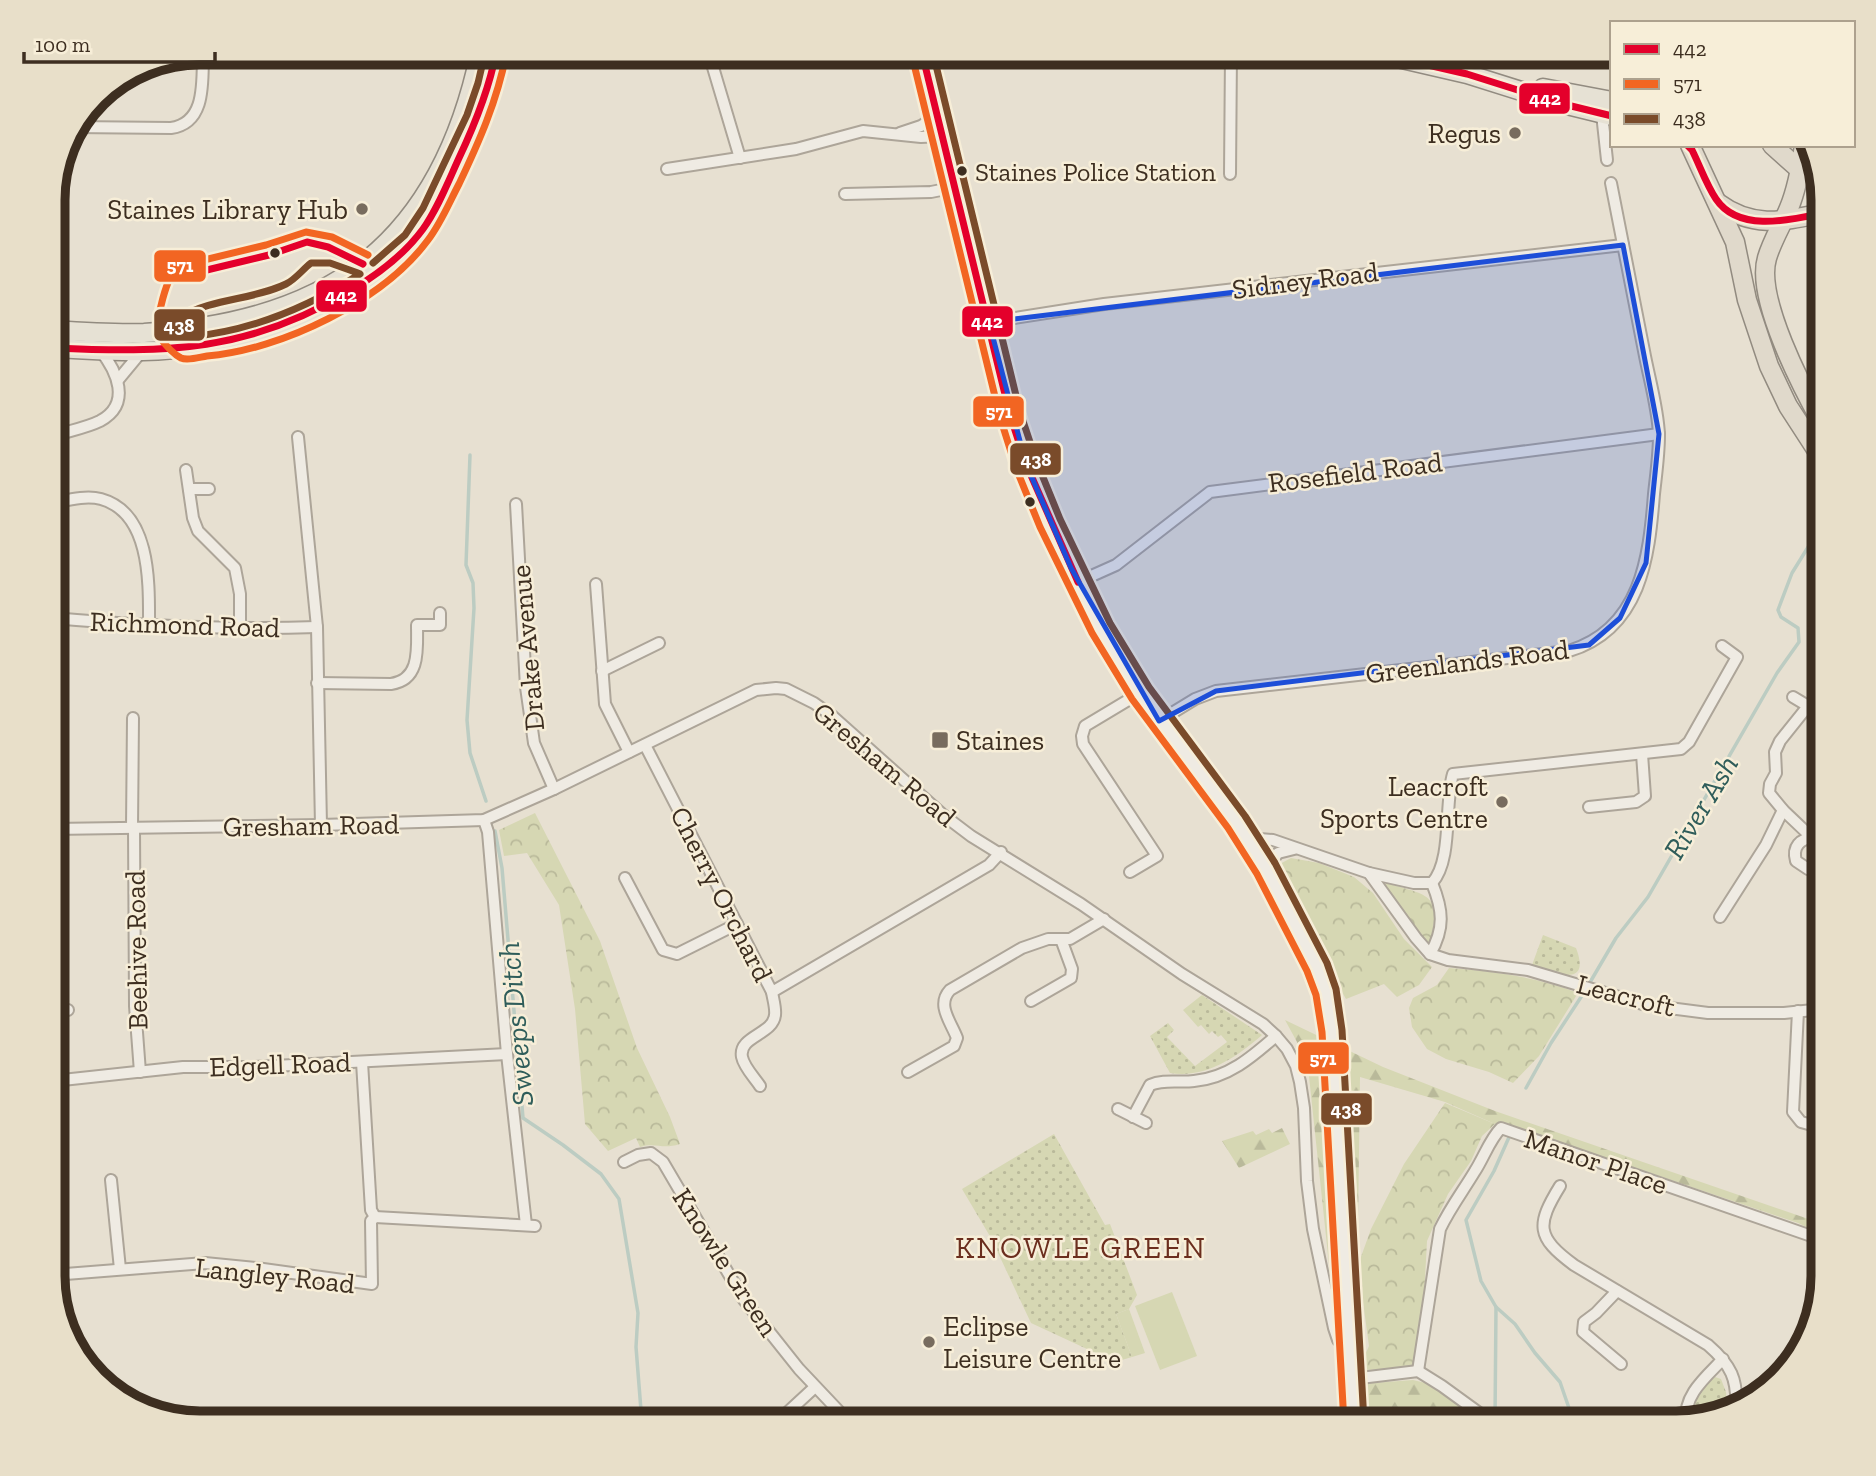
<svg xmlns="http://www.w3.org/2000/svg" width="1876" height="1476" font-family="'Zilla Slab',serif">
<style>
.grass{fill:url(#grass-dots)}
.forest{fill:url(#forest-firs)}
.park{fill:url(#park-crowns)}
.pitch{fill:#d6d7b3}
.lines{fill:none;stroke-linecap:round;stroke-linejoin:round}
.stream{stroke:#bcccc2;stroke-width:3.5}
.minor-casing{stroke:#ada599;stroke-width:14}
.tertiary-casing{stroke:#ada599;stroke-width:18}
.primary-casing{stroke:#928b80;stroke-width:21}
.trunk-casing{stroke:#928b80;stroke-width:21}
.minor{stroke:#efebe3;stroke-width:10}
.tertiary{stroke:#efebe3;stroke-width:14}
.primary{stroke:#e6e1d4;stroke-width:18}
.trunk{stroke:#e0d9cb;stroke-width:18}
.bus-1-casing{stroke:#f7eed8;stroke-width:12}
.bus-2-casing{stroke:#f7eed8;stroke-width:12}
.bus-3-casing{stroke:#f7eed8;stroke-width:12}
.bus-1{stroke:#e4002b;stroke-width:7}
.bus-2{stroke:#f26522;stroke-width:7}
.bus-3{stroke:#7a4b2a;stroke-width:7}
.marked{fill:#1d4ed8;fill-opacity:0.2;stroke:#1d4ed8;stroke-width:5;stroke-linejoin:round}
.poi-dot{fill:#786c5e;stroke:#f7eed8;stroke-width:2.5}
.bus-dot{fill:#3d2e20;stroke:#f7eed8;stroke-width:2.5}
.labels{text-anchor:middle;stroke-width:5;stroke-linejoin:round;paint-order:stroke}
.bus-label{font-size:26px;fill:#3d2e20;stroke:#f7eed8;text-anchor:start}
.poi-label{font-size:28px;fill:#3d2e20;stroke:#f7eed8;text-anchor:end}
.street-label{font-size:28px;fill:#3d2e20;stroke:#f7eed8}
.water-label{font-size:30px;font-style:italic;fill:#2f5d5a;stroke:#f7eed8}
.neighbourhood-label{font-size:30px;letter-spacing:2px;fill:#6b2e1e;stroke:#f7eed8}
.rim{fill:none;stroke:#3d2e20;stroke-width:9}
.line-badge{stroke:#f7eed8;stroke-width:2.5}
.badge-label{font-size:19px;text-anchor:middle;font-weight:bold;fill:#fff}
</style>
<defs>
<pattern id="grass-dots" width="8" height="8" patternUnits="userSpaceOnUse" patternTransform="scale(1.75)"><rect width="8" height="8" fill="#d6d7b3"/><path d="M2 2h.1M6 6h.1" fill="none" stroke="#b9b99a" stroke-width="1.8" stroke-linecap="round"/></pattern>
<pattern id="forest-firs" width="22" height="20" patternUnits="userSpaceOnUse" patternTransform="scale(1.75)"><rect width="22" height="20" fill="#d6d7b3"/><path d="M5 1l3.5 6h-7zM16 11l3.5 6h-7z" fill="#b9b99a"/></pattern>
<pattern id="park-crowns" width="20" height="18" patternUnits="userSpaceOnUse" patternTransform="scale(1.75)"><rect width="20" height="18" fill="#d6d7b3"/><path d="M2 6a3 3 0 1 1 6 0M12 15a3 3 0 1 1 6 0" fill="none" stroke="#b9b99a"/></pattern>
</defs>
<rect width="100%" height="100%" fill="#e7e0d1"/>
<!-- grass -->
<g class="grass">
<path d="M1543 935 1576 948C1592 990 1553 972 1532 965Z"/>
<path d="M1202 995 1262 1035C1237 1057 1205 1079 1170 1073L1150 1036 1168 1023 1174 1030 1167 1037 1195 1066 1227 1042 1221 1035 1218 1037 1212 1031 1209 1034 1201 1025 1198 1027 1183 1010Z"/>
<polygon points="1054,1134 1105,1225 1110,1224 1137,1295 1129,1309 1116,1314 1132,1357 1115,1362 1031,1323 991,1238 962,1189"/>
<path d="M1715 1377 1721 1379 1726 1392 1728 1411 1690 1420C1691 1397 1699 1392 1715 1377Z"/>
<polygon points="1336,1412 1337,1423 1294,1423"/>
</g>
<!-- forest -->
<g class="forest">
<polygon points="1285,1020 1383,1067 1495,1111 1823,1224 1823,1235 1798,1223 1517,1128 1495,1124 1445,1102 1360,1077 1358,1227 1355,1235 1357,1298 1333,1302 1308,1067 1303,1053"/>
<polygon points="1282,1128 1290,1144 1239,1168 1222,1141 1253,1131 1256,1135 1269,1129 1272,1133"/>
<polygon points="1413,1380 1434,1385 1481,1423 1364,1423 1359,1384"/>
</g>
<!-- park -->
<g class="park">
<path d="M535 813 600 941 637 1048 670 1117 680 1144C661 1150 657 1142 640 1147L636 1138 608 1151 585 1124 575 1009 559 905 527 853 504 856 499 830Z"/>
<polygon points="1291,858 1319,863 1354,877 1373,893 1404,939 1432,967 1419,985 1397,997 1384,984 1346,999 1287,895 1276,866"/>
<path d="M1386 883C1431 896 1442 894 1430 944L1414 930 1385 890Z"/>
<path d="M1449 968C1492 971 1538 977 1578 993L1539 1056 1513 1083 1489 1072 1446 1059 1427 1049 1412 1027 1409 1008 1413 998 1437 985Z"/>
<polygon points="1445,1103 1495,1124 1482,1136 1471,1161 1448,1194 1427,1241 1424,1298 1415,1369 1358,1370 1369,1346 1358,1265 1371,1229 1404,1164"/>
</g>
<!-- pitch -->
<g class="pitch">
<polygon points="1172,1292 1197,1356 1160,1370 1135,1306"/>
<polygon points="1129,1309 1145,1353 1132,1357 1116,1314"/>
</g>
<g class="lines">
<!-- stream -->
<g class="stream">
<polyline points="470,455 466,565 473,583 474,608 467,720 470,753 486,801"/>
<polyline points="495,831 502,868 523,1118 563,1145 601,1174 619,1199 638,1313 636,1347 642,1423"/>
<polyline points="1589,984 1616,938 1648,897 1777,673 1799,642 1798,628 1781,617 1778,610 1792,573 1823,523"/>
<polyline points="1526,1088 1551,1043 1585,991"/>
<polyline points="1510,1135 1494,1171 1466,1220 1481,1281 1496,1307 1515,1324 1535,1353 1560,1382 1570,1411 1557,1423"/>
<polyline points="1495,1420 1496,1307"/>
</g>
<!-- minor casing -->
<g class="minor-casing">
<g id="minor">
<polyline points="712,64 740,158"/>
<polyline points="1602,114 1607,160"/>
<path d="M73 127 171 128C207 123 202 80 203 53"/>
<polyline points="900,133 921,126 937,116"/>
<polyline points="667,169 796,149 863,131 921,137 942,136"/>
<polyline points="1230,174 1231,53"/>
<polyline points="845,194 931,192 956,187"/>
<polyline points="989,322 1104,304 1623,245"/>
<polyline points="118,380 142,351"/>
<path d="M53 436C68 431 86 428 100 421 132 404 117 371 100 350"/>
<polyline points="298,437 317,627 321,825"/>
<polyline points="186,470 193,518 198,531 235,568 240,594 240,629"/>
<polyline points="189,489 209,489"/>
<path d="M53 503C68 500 86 495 101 499 152 513 149 586 149 627"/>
<polyline points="516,504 526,687 534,743 554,789"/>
<polyline points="1078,582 1116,565 1210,492 1659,434"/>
<polyline points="596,584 605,704 629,752"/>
<path d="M53 618C142 626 228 630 317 627"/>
<polyline points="602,671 659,643"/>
<path d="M317 683 391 684C421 680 417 648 417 625H440V613"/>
<polyline points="53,685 59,685"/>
<polyline points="1793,697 1823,715"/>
<polyline points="1808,706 1780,741 1775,752 1776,773 1770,784 1769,793 1783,810 1823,848"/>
<path d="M1159 721 1195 699 1216 691 1569 651C1641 629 1649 558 1654 494 1656 475 1659 455 1659 435 1658 408 1649 378 1644 351 1633 295 1622 239 1611 183"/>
<polyline points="645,745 772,992 989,865 1001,852"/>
<polyline points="1589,807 1636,802 1645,796 1642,754"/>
<polyline points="484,820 488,832 507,1054 526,1225"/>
<polyline points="132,828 133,718"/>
<polyline points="134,828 135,1006 140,1072"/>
<polyline points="53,829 321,825 484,820 554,789 756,690 776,688 786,689 814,703 831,715 942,814 971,836 1081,904 1182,974 1263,1024 1276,1036 1287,1049 1296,1066 1300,1082 1304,1108 1307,1181 1313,1229 1334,1328 1338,1340 1349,1348"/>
<polyline points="1248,838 1273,840 1369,873 1416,938 1430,954 1448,960 1528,970 1646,1005 1708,1013 1784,1013 1823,1009"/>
<path d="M1814 838C1800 838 1792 847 1796 861L1808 869 1818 867 1823 862"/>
<polyline points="1266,869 1278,853 1294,849"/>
<polyline points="1130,872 1157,856 1083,744 1082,736 1085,726 1140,693"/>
<path d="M1369 873 1414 883H1432C1443 910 1445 928 1430 954"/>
<polyline points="625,878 663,950 677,954 737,924"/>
<path d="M1432 883C1453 860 1444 804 1453 774L1681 749 1689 742 1737 657 1722 646"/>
<polyline points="1720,917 1766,845 1783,810"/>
<polyline points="1031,1001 1071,978 1072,969 1061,939"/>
<polyline points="53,1011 68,1010"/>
<polyline points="1798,1011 1793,1112 1801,1122 1823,1128"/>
<path d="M908 1072 954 1046 957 1038C951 1022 936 1005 950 990L1022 948 1048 939H1070L1104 919"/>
<polyline points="53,1081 183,1067 254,1067 507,1054"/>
<path d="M760 1086C754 1077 744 1067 742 1057 738 1036 773 1035 775 1015 776 1008 773 999 772 992"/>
<polyline points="1118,1109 1146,1123"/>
<path d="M1133 1117 1150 1085C1164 1079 1179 1083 1194 1081 1228 1078 1252 1057 1276 1036"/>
<polyline points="624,1162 638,1155 651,1153 663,1162 744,1300 799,1369 850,1423"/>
<polyline points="111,1180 120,1269"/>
<path d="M1560 1186C1536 1225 1536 1237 1574 1265L1708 1345C1731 1365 1738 1379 1736 1410"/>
<polyline points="375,1217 535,1226"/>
<polyline points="53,1275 205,1263 256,1268 372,1284 371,1221 375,1217 371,1210 362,1062"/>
<polyline points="1617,1291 1596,1313 1584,1322 1583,1332 1621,1364"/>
<path d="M1418 1371 1440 1229C1450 1208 1463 1191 1475 1171 1484 1157 1490 1139 1501 1128L1820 1239"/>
<polyline points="1352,1379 1418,1371 1442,1386 1493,1423"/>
<path d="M1687 1421C1682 1396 1707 1376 1723 1359"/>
<polyline points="776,1423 815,1387"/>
</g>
</g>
<!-- tertiary casing -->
<g class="tertiary-casing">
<polyline id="tertiary" points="922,53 930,81 937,116 1010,415 1026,464 1050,523 1101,628 1140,693 1237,822 1266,869 1317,967 1326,992 1332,1031 1354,1423"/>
</g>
<!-- primary casing -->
<g class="primary-casing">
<g id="primary">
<polyline points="1376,53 1467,74 1559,103 1612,116"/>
<polyline points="1543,88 1612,101"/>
<path d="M53 330C83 332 113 334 144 333 333 322 440 241 480 53"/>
<path d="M53 348C83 349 114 352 143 351 220 349 291 330 355 288 380 272 405 254 423 229 437 209 447 185 457 163 473 128 490 91 496 53"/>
</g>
</g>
<!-- trunk casing -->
<g class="trunk-casing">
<g id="trunk">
<polyline points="1690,145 1735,242 1747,300 1769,366 1788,406 1823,460"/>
<polyline points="1772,145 1800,170 1820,183"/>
<path d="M1804 145C1801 166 1797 189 1789 208 1782 225 1772 241 1767 258 1755 298 1803 389 1823 425"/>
<path d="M1718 203C1753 229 1784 221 1823 213"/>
</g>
</g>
<!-- minor -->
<use href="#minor" class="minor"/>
<!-- tertiary -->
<use href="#tertiary" class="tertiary"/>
<!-- primary -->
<use href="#primary" class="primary"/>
<!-- trunk -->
<use href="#trunk" class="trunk"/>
<!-- bus-1 casing -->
<g class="bus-1-casing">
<g id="bus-1">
<polyline points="922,53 1010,415 1026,464 1078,582"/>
<polyline points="1376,53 1467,74 1559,103 1612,116"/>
<path d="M1687 145 1692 150C1700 166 1706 184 1716 199 1739 233 1790 220 1823 213"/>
<polyline points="182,276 269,255 307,242 328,247 363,264"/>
<path d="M53 348C168 353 248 352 350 291 377 275 404 255 423 229 438 208 448 182 459 158 475 124 489 90 496 53"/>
</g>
</g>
<!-- bus-2 casing -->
<g class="bus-2-casing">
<g id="bus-2">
<polyline points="912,56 1000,417 1016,468 1040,527 1092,633 1132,699 1228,828 1257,874 1307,971 1316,995 1322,1032 1344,1423"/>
<path d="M368 255 332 237 306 232 266 245 179 266C166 275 156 320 158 335 163 342 173 354 181 358 188 361 200 357 207 356 281 350 383 301 428 240 441 223 449 203 459 184 479 142 497 101 506 55"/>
</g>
</g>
<!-- bus-3 casing -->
<g class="bus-3-casing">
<g id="bus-3">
<polyline points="933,53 1020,412 1036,460 1060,519 1110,623 1149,687 1245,816 1275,863 1327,963 1336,989 1342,1030 1364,1422"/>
<polyline points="373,263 405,235 423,208 467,115 478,83 485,53"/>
<path d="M358 273 330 263H311C302 270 296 279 286 284 253 300 213 298 181 317L179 327 189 337C252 331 307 308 360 274"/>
</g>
</g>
<!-- bus-1 -->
<use href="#bus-1" class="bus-1"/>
<!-- bus-2 -->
<use href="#bus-2" class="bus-2"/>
<!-- bus-3 -->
<use href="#bus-3" class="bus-3"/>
</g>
<!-- marked area -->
<path class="marked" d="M1623 245 1659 434 1646 563 1620 618 1589 645 1216 691 1159 721 1071 568 1026 464 989 322Z"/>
<!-- markers -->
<g class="poi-dot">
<circle cx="1515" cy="133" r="7"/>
<circle cx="362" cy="209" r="7"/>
<rect x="931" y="731" width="18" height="18" rx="3.5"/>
<circle cx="1502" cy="802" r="7"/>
<circle cx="929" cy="1342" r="7"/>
</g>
<g class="bus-dot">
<circle cx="962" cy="171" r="6"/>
<circle cx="275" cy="253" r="6"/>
<circle cx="1030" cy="502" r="6"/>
</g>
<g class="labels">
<!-- bus labels -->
<g class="bus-label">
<text x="975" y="181">Staines Police Station</text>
</g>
<!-- poi labels -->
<g class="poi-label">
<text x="1501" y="143">Regus</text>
<text x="348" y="219">Staines Library Hub</text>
<text x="956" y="750" text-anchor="start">Staines</text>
<text x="1488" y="796">Leacroft<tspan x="1488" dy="32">Sports Centre</tspan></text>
<text x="943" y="1336" text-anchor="start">Eclipse<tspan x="943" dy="32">Leisure Centre</tspan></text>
</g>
<!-- street labels -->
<g class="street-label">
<text transform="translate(1305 280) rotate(-7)" y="10">Sidney Road</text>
<text transform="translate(1355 472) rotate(-7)" y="10">Rosefield Road</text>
<text transform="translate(185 624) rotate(2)" y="10">Richmond Road</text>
<text transform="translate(527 648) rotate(-95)" y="10">Drake Avenue</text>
<text transform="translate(1467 661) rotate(-7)" y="10">Greenlands Road</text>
<text transform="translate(885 764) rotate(40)" y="10">Gresham Road</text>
<text transform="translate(311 825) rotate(-1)" y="10">Gresham Road</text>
<text transform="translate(722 894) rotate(63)" y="10">Cherry Orchard</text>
<text transform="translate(136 950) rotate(-91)" y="10">Beehive Road</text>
<text transform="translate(1626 995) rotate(14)" y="10">Leacroft</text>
<text transform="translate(280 1064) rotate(-2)" y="10">Edgell Road</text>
<text transform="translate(1596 1161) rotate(19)" y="10">Manor Place</text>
<text transform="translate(726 1262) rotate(57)" y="10">Knowle Green</text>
<text transform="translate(275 1275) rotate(6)" y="10">Langley Road</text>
</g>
<!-- water labels -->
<g class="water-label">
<text transform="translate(1701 807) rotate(-59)" y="10">River Ash</text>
<text transform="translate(516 1024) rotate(-95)" y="10">Sweeps Ditch</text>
</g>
<!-- neighbourhood labels -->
<g class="neighbourhood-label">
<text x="1081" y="1258">KNOWLE GREEN</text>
</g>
</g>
<!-- crop -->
<path d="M0 0H1876V1476H0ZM200 65H1676A135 135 0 0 1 1811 200V1276A135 135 0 0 1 1676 1411H200A135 135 0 0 1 65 1276V200A135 135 0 0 1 200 65Z" fill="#e8dfc9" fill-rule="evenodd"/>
<path class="rim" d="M200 65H1676A135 135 0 0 1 1811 200V1276A135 135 0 0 1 1676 1411H200A135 135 0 0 1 65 1276V200A135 135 0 0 1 200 65Z"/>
<g class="line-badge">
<rect x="1518" y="82" width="53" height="33" rx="7" fill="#e4002b"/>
<rect x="153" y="249" width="54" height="34" rx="7" fill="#f26522"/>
<rect x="315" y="279" width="53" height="34" rx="7" fill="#e4002b"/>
<rect x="961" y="305" width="53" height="33" rx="7" fill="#e4002b"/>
<rect x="153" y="308" width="53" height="34" rx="7" fill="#7a4b2a"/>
<rect x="972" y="395" width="53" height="33" rx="7" fill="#f26522"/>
<rect x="1009" y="442" width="53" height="34" rx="7" fill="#7a4b2a"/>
<rect x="1297" y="1041" width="53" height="34" rx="7" fill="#f26522"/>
<rect x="1320" y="1092" width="53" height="34" rx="7" fill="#7a4b2a"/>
</g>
<g class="badge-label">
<text x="1545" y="105">442</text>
<text x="180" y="272">571</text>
<text x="341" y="302">442</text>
<text x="987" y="328">442</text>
<text x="179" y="332">438</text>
<text x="999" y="418">571</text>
<text x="1036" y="466">438</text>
<text x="1323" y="1065">571</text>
<text x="1346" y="1116">438</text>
</g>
<!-- legend -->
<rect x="1610" y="21" width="245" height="126" fill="#f7eed8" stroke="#ada18e" stroke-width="2"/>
<rect x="1624" y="44" width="35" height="10" fill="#e4002b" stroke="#ada18e" stroke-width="2"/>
<text x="1673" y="56" font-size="21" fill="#3d2e20">442</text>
<rect x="1624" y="79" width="35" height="10" fill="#f26522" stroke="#ada18e" stroke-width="2"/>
<text x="1673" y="91" font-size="21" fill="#3d2e20">571</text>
<rect x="1624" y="114" width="35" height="10" fill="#7a4b2a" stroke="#ada18e" stroke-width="2"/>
<text x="1673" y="126" font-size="21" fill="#3d2e20">438</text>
<!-- scale -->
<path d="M24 52v10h191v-10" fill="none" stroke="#3d2e20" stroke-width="3.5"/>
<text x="35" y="52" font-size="21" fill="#3d2e20" stroke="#f7eed8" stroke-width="5" paint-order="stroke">100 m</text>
</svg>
